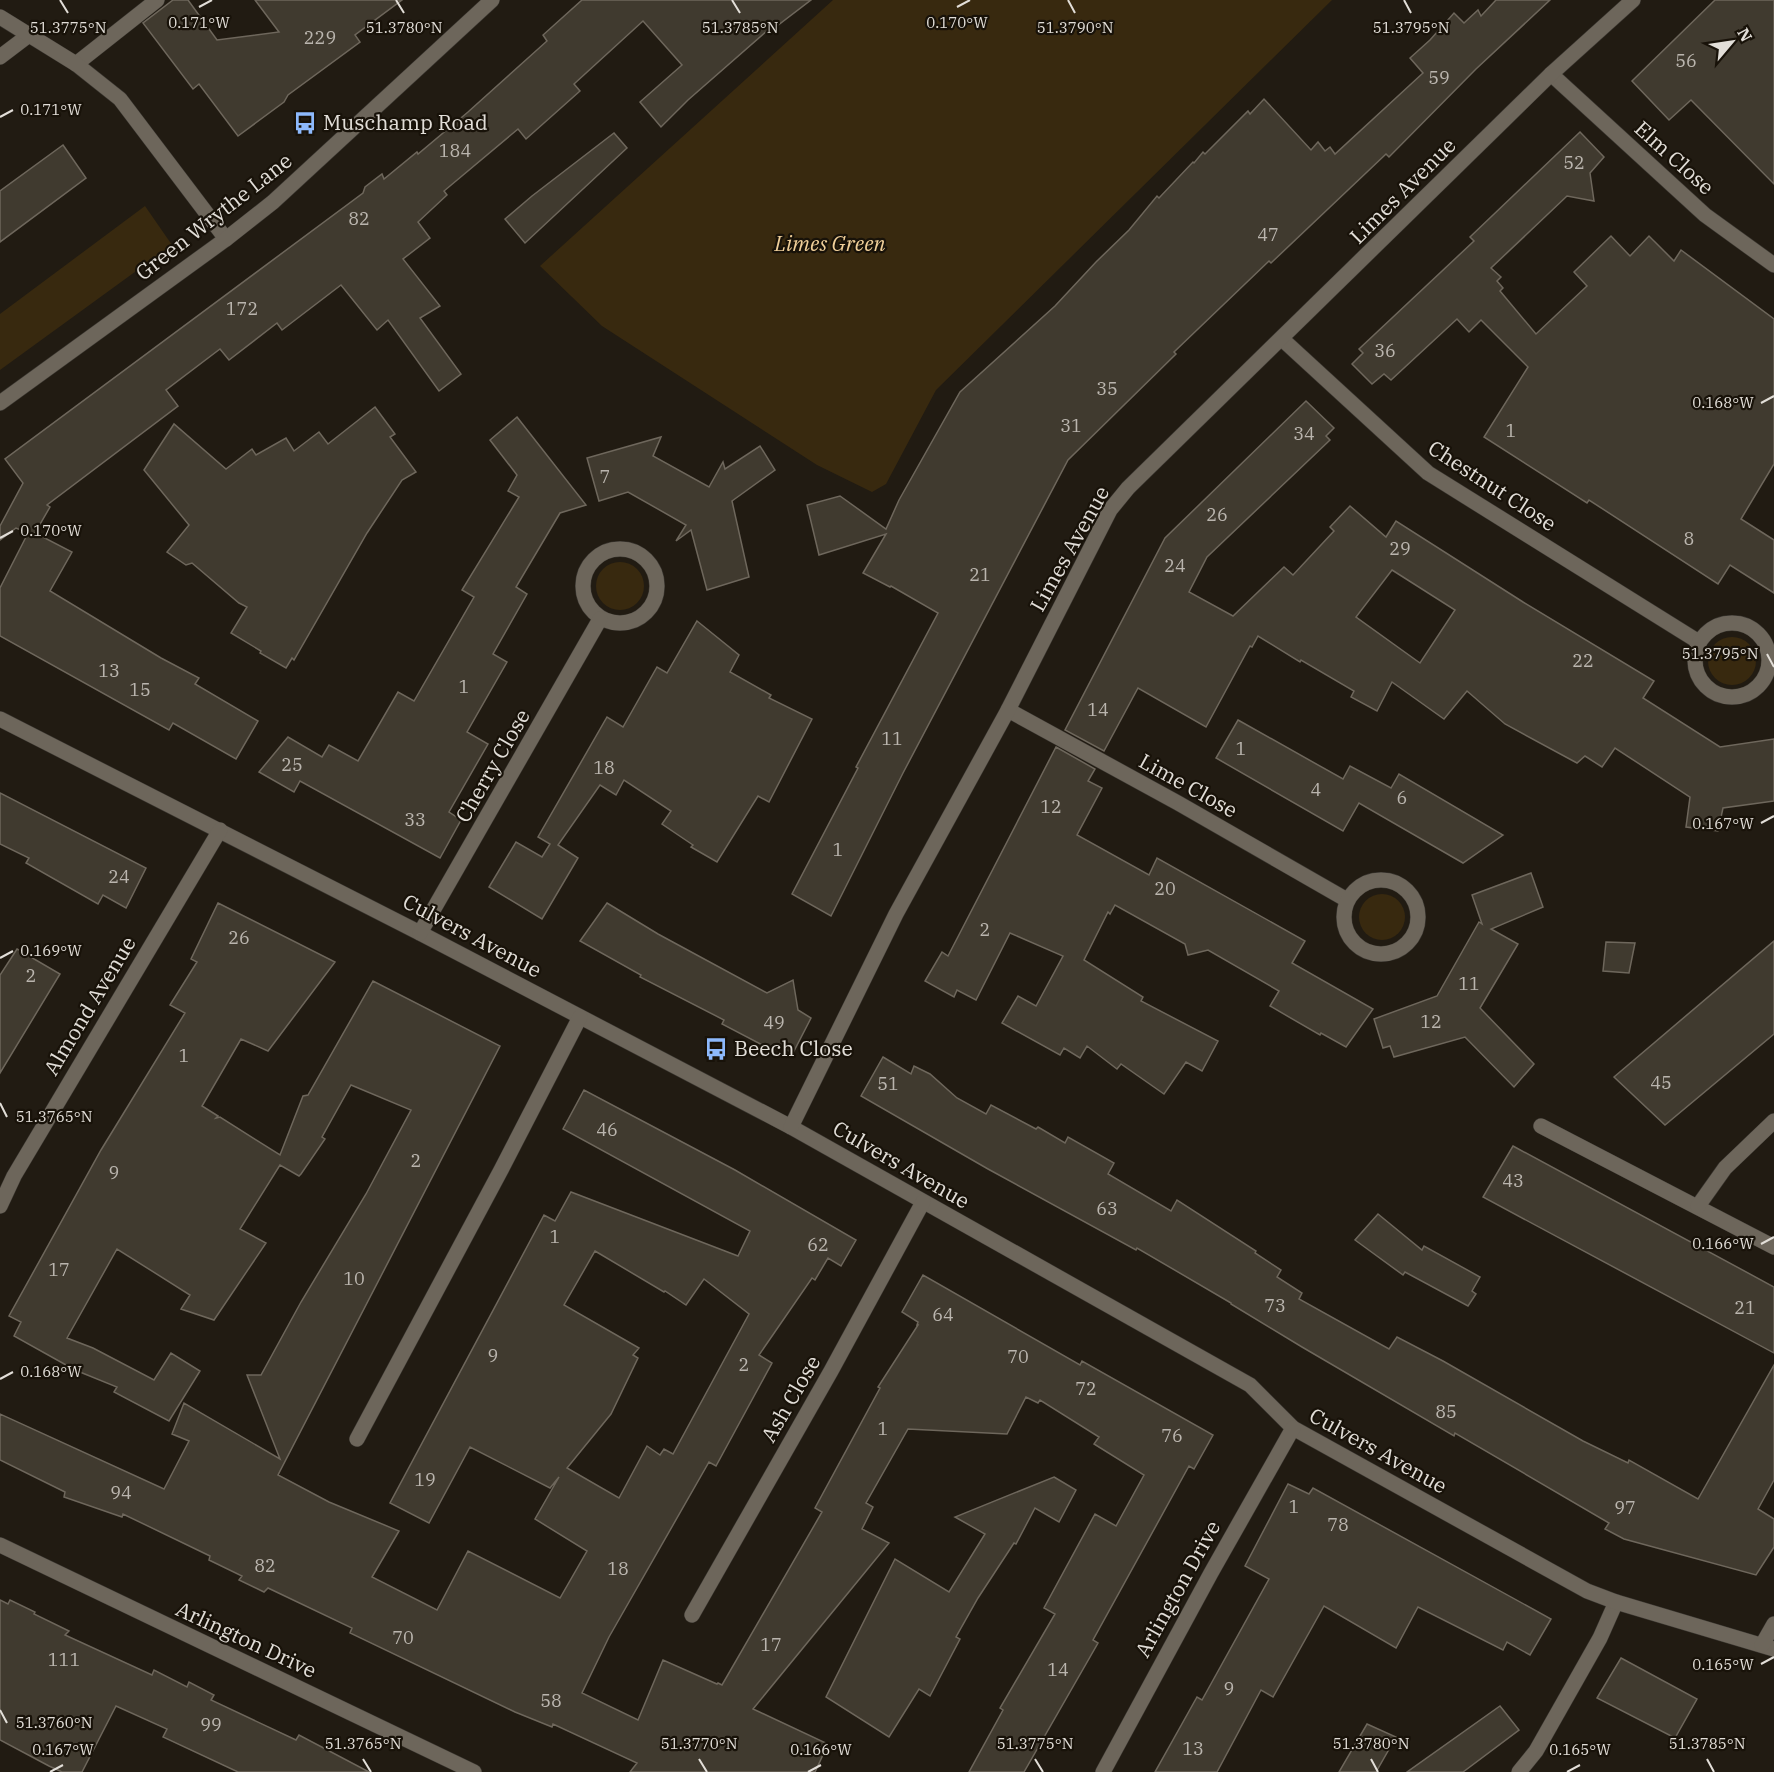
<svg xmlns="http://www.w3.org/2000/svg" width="1774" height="1772" font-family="'IBM Plex Serif',serif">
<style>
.green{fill:#38290f}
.building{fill:#403a2f;stroke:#6e675c;stroke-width:1.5;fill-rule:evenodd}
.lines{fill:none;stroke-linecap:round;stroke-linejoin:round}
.lane-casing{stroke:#3a3630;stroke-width:16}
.street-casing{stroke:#3a3630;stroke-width:16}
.secondary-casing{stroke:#3a3630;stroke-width:16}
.lane{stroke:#6d665b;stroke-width:15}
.street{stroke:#6d665b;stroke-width:15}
.secondary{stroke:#6d665b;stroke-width:15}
.ticks{fill:none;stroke:#e2ded8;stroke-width:2}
.labels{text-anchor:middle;stroke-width:4.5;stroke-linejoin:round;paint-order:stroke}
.number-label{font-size:18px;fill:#bab5ae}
.poi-label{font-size:21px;fill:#e2ded8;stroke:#181209;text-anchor:start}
.street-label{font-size:21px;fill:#e2ded8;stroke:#181209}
.park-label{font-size:21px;font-style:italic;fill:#f0cf99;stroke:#181209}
.ticks-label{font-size:15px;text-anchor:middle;fill:#e2ded8;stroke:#181209;stroke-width:4.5;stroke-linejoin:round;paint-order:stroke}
</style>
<rect width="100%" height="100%" fill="#211b12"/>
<!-- green -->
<g class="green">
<polygon points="833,0 1332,0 936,390 886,484 872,492 817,465 602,326 540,266"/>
<polygon points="145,206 172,245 0,370 0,314"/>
<circle cx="620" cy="586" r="24"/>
<circle cx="1732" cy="661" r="24"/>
<circle cx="1382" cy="917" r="23"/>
</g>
<!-- building -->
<g class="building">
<polygon points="173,0 188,0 217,40 279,32 255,0 402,0 355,35 360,42 288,95 284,102 238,136 199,84 193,89 143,23"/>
<polygon points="582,0 811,0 773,29 769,29 688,100 661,127 640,102 682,65 643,21 574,84 580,91 526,139 518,129 444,191 447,195 418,222 430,238 403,259 440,306 420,318 461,374 439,391 388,320 377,330 341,285 282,330 277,323 229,360 220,349 166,390 178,406 47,505 50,507 35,533 72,552 50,591 161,658 199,678 195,684 258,721 236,759 173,723 169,730 0,636 0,588 28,533 16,528 0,540 0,526 23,483 5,459 363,193 365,187 382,174 384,179 417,152 418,154 468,112 547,41 543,35"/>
<polygon points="1496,0 1550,0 1476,69 1389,157 1386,154 1271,263 1269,261 1174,352 1176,354 1068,460 903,773 831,916 792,894 858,768 856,767 938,613 891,586 890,587 863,573 886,534 819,555 807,505 840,496 886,529 899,500 960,392 1055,306 1096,262 1129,230 1157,196 1159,198 1193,162 1194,163 1203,152 1205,154 1248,111 1250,114 1264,99 1311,150 1318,142 1325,151 1330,147 1335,154 1423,73 1410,58 1430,40 1454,13 1464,23 1478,10 1481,16"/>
<polygon points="1715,0 1774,0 1774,184 1691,100 1669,120 1632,81"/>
<polygon points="1580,132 1604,157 1590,173 1594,201 1567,196 1491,268 1501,277 1497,281 1503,288 1500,291 1536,334 1587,286 1574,272 1611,236 1630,256 1649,236 1674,261 1681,250 1774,319 1774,464 1741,519 1774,540 1774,593 1730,565 1718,584 1589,500 1587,503 1484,437 1528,367 1481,320 1469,332 1457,319 1391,380 1384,374 1372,384 1352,364 1363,353 1359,349 1474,241 1470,237"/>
<polygon points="614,133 627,148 525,243 505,219 532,196"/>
<polygon points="63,145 86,178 0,242 0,191"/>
<path d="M1306 401 1334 428 1326 436 1330 440 1207 557 1189 592 1233 616 1284 567 1293 575 1334 531 1330 527 1350 506 1386 537 1396 521 1523 602 1654 681 1643 698 1720 747 1774 739V801L1723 808 1718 831 1686 827 1690 797 1615 748 1602 767 1585 756 1577 763 1505 724 1467 691 1444 719 1392 682 1377 711 1351 697 1354 691 1301 660 1300 662 1258 636 1252 647 1250 646 1206 727 1138 688 1104 751 1065 730 1165 538ZM1392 570 1455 610 1420 663 1356 617Z"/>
<polygon points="375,407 395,434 390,437 416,472 402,480 367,533 294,660 292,658 286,668 260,653 261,651 231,633 247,607 239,603 192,563 186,565 167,552 189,525 144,470 174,424 226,469 252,449 256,455 286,438 294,451 319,432 328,444"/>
<polygon points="517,417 586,505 560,513 516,587 527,594 493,654 507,662 467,732 488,744 449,812 461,820 440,858 300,781 294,792 259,772 288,737 322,757 329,745 358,761 398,692 414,701 474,597 462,590 519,497 508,491 517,475 490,440"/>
<polygon points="661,437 653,456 709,487 723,462 725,469 760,446 775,470 732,501 749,577 707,590 691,530 676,541 686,525 628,492 599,501 587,458"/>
<polygon points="697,621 739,655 730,672 771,695 769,698 812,719 769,802 758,796 717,862 691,847 693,845 662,824 671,811 624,780 616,795 600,785 558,845 578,858 542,919 489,887 516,842 542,857 550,844 538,837 607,717 623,727 657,667 667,673"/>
<polygon points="1238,720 1343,779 1350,766 1391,788 1399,774 1503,835 1463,863 1359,803 1343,831 1216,758"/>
<polygon points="1056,747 1095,769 1088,781 1102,788 1077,835 1149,875 1157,858 1305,941 1292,963 1373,1009 1346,1047 1321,1033 1320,1035 1270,1006 1279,991 1208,950 1188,955 1185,944 1115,905 1110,914 1108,912 1084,960 1143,997 1141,1001 1218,1041 1202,1071 1186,1062 1164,1094 1121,1064 1117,1069 1087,1046 1080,1058 1064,1048 1060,1055 1002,1023 1018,996 1036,1006 1063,956 1010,933 976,1000 957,990 954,997 925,981 942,952 948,956"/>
<polygon points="0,793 146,868 126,908 103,895 98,904 26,863 29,858 0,844"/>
<polygon points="1531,873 1543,907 1491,929 1518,944 1480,1008 1534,1064 1514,1087 1465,1037 1394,1057 1390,1046 1383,1048 1374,1019 1437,996 1479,922 1482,924 1472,895"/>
<path d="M218 903 335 962 268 1051 241 1039 202 1106 218 1116 216 1118 220 1117 280 1155 303 1096 308 1095 373 981 500 1046 278 1475 329 1502 399 1531 372 1577 437 1610 468 1551 560 1598 587 1551 535 1519 559 1477 550 1488 470 1447 429 1523 390 1503 544 1215 555 1221 571 1192 738 1256 750 1231 563 1129 584 1090 735 1170 856 1240 841 1266 828 1258 815 1280 812 1278 759 1355 772 1363 716 1466 709 1462 609 1637 582 1693 638 1720 663 1660 717 1684 718 1683 722 1685 822 1512 815 1508 880 1388 878 1387 918 1325H917L918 1322 902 1312 923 1275 1080 1365 1082 1361 1213 1435 1194 1469 1189 1466 1093 1640 1098 1643 1024 1772H969L1003 1710 1000 1708 1055 1614 1044 1608 1095 1514 1116 1526 1144 1475 1094 1444 1099 1437 1040 1400 1038 1403 1026 1397 1007 1434 908 1429 866 1503 873 1507 862 1529 889 1543 753 1709 828 1744 815 1772H630L637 1763 553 1724 552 1727 515 1712 350 1633 352 1628 268 1588 264 1592 239 1580 242 1576 209 1560 210 1556 123 1514 122 1517 64 1497 65 1492 0 1460V1414L164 1489 189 1441 172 1434 184 1403 280 1459 247 1375H261L301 1302 366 1194 411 1110 351 1085 322 1137 325 1139 301 1174 299 1176 280 1165 240 1229 266 1243 214 1320 181 1309 190 1295 117 1249 67 1338 93 1348 154 1380 171 1353 200 1371 169 1421 114 1392 117 1387 75 1370 14 1336 21 1322 9 1316 101 1150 185 1013 170 1005 197 962 191 959ZM595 1251 664 1292 665 1291 686 1305 704 1279 749 1314 673 1454 664 1449 660 1455 647 1446 619 1498 567 1468 611 1414 638 1358 633 1355 639 1348 564 1305Z"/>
<polygon points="607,903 658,934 767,993 793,980 798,1010 811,1018 793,1053 777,1045 774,1051 722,1024 724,1020 640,977 641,975 580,941"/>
<polygon points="1774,941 1774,1034 1665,1125 1614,1077"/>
<polygon points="1606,942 1635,943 1629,973 1603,971"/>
<polygon points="17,949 60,974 0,1073 0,975"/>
<polygon points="883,1057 911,1074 914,1066 930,1074 957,1098 986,1114 991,1105 1036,1129 1038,1127 1065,1143 1068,1137 1114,1163 1108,1174 1171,1211 1177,1200 1256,1251 1255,1253 1281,1270 1277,1277 1302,1293 1299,1299 1389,1349 1397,1337 1443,1361 1583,1441 1628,1463 1629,1460 1698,1499 1774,1365 1774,1480 1758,1509 1774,1519 1774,1547 1756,1575 1624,1539 1605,1529 1609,1523 1455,1433 1454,1436 1302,1347 1231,1304 1231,1303 1137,1248 1136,1250 988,1169 861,1096"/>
<polygon points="1513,1146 1774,1287 1774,1353 1483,1197"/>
<polygon points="1378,1214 1422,1250 1424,1246 1480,1277 1472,1291 1476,1294 1468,1306 1405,1272 1403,1275 1355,1240"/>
<polygon points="1054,1477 1076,1490 1059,1522 1035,1508 1016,1544 1014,1543 978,1598 956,1637 960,1639 930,1696 919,1689 889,1737 826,1697 895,1559 949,1592 985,1534 955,1517"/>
<polygon points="1288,1484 1309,1494 1313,1488 1551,1619 1530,1655 1507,1642 1503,1650 1418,1607 1396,1648 1324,1606 1273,1697 1261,1690 1217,1772 1155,1772 1197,1697 1202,1700 1269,1579 1245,1566"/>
<polygon points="0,1600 8,1604 10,1600 35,1612 34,1614 69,1631 65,1635 152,1675 154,1670 187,1687 189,1682 214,1695 211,1700 296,1740 299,1735 369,1772 238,1772 163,1737 167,1729 116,1706 82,1772 62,1772 49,1766 0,1740"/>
<polygon points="1621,1658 1697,1699 1675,1738 1597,1698"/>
<polygon points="1500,1706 1519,1730 1463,1772 1407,1772"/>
<polygon points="1367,1724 1396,1737 1376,1772 1339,1772"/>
</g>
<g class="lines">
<!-- lane casing -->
<g class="lane-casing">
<g id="lane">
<polyline points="0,57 29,35"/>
<polyline points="76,64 157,0"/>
<polyline points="1519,1772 1536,1751 1600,1638 1616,1602"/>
</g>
</g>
<!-- street casing -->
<g class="street-casing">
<g id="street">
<polyline points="0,17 76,64 120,99 226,239"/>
<polyline points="1551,74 1705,215 1774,265"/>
<polyline points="1282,339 1428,473 1699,642"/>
<circle cx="620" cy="586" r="37"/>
<circle cx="1732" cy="660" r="37"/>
<polyline points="1008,710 1178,803 1347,900"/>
<polyline points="0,719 420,933 791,1127 1250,1385 1293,1428 1587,1591 1616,1602 1774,1649"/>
<circle cx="1381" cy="917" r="37"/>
<polyline points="420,933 600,619"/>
<polyline points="1541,1126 1774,1247"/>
<polyline points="791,1127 896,914 1008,710 1110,510 1128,488 1551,74 1633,0"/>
<polyline points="0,1206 14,1176 220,830"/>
<polyline points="1698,1206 1725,1168 1774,1121"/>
<polyline points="357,1439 501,1170 580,1017"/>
<polyline points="0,1545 474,1772"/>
<polyline points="692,1615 831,1371 923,1202"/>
<polyline points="1762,1645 1774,1624"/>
<polyline points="1103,1772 1211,1573 1293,1428"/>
</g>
</g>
<!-- secondary casing -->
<g class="secondary-casing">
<polyline id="secondary" points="0,403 226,239 273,202 492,0"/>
</g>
<!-- lane -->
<use href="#lane" class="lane"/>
<!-- street -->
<use href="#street" class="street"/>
<!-- secondary -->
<use href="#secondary" class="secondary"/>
</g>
<!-- ticks -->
<path class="ticks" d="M60 0 68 13M396 0 404 13M732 0 740 13M1068 0 1075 13M1404 0 1411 13M199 7 212 0M957 7 970 0M0 117 13 110M1761 403 1774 396M0 538 13 531M1767 654 1774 667M1761 823 1774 816M0 958 13 951M0 1103 7 1117M1761 1244 1774 1237M0 1379 13 1372M1761 1664 1774 1657M0 1710 7 1723M363 1759 371 1772M699 1759 707 1772M1035 1759 1043 1772M1371 1759 1378 1772M1707 1759 1714 1772M50 1772 63 1765M808 1772 821 1765M1567 1772 1580 1765"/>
<!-- icons -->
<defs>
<g id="bus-bare" transform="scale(1.8)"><path d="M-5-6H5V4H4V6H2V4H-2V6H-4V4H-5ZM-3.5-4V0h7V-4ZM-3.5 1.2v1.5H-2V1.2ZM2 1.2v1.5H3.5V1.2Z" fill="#8db9fc" stroke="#181209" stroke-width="2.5" paint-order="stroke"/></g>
</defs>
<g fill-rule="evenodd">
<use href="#bus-bare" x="305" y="123"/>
<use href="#bus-bare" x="716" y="1049"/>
</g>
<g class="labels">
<!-- number labels -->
<g class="number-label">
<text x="320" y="44">229</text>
<text x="1686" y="67">56</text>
<text x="1439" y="84">59</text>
<text x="455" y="157">184</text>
<text x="1574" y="169">52</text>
<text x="359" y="225">82</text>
<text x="1268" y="241">47</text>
<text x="242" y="315">172</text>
<text x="1385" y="357">36</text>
<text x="1107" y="395">35</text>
<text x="1071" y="432">31</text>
<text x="1511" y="437">1</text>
<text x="1304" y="440">34</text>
<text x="605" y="483">7</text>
<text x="1217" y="521">26</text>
<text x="1689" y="545">8</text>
<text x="1400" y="555">29</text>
<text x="1175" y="572">24</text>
<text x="980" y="581">21</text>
<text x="1583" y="667">22</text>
<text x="109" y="677">13</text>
<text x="464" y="693">1</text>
<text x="140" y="696">15</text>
<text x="1098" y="716">14</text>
<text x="892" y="745">11</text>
<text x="1241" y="755">1</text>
<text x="292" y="771">25</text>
<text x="604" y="774">18</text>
<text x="1316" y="796">4</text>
<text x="1402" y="804">6</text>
<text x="1051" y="813">12</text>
<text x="415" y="826">33</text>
<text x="838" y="856">1</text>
<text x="119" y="883">24</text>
<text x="1165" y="895">20</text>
<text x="985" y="936">2</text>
<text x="239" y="944">26</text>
<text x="31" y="982">2</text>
<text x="1469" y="990">11</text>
<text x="1431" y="1028">12</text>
<text x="774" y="1029">49</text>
<text x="184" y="1062">1</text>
<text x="1661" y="1089">45</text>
<text x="888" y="1090">51</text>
<text x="607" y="1136">46</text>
<text x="416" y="1167">2</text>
<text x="114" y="1179">9</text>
<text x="1513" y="1187">43</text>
<text x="1107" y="1215">63</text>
<text x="555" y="1243">1</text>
<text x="818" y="1251">62</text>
<text x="59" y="1276">17</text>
<text x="354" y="1285">10</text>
<text x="1275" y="1312">73</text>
<text x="1745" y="1314">21</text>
<text x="943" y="1321">64</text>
<text x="493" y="1362">9</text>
<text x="1018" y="1363">70</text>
<text x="744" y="1371">2</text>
<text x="1086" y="1395">72</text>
<text x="1446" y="1418">85</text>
<text x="883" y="1435">1</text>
<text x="1172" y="1442">76</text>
<text x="425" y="1486">19</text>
<text x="121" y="1499">94</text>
<text x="1294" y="1513">1</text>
<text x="1625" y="1514">97</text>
<text x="1338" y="1531">78</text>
<text x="265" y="1572">82</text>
<text x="618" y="1575">18</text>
<text x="403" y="1644">70</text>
<text x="771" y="1651">17</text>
<text x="64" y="1666">111</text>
<text x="1058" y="1676">14</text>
<text x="1229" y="1695">9</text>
<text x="551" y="1707">58</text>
<text x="211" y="1731">99</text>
<text x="1193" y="1755">13</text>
</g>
<!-- poi labels -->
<g class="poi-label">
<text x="323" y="130">Muschamp Road</text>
<text x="734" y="1056">Beech Close</text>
</g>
<!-- street labels -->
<g class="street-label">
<text transform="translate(1674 158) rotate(42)" y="7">Elm Close</text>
<text transform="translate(1403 191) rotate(-45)" y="7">Limes Avenue</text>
<text transform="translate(214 217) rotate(-38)" y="7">Green Wrythe Lane</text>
<text transform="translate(1492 486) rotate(33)" y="7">Chestnut Close</text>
<text transform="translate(1070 549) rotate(-61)" y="7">Limes Avenue</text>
<text transform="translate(493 766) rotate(-60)" y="7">Cherry Close</text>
<text transform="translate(1188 786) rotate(29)" y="7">Lime Close</text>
<text transform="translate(472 936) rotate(28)" y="7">Culvers Avenue</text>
<text transform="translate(90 1006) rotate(-59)" y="7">Almond Avenue</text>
<text transform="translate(901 1165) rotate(30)" y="7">Culvers Avenue</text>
<text transform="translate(791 1399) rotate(-60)" y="7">Ash Close</text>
<text transform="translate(1378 1451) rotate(29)" y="7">Culvers Avenue</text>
<text transform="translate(1178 1589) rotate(-61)" y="7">Arlington Drive</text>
<text transform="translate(246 1640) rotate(25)" y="7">Arlington Drive</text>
</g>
<!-- park labels -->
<g class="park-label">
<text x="830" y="251">Limes Green</text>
</g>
</g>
<g class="ticks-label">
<text x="199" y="28">0.171°W</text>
<text x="957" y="28">0.170°W</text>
<text x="68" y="33">51.3775°N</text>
<text x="404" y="33">51.3780°N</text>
<text x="740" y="33">51.3785°N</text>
<text x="1075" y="33">51.3790°N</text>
<text x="1411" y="33">51.3795°N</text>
<text x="51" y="115">0.171°W</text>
<text x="1723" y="408">0.168°W</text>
<text x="51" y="536">0.170°W</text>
<text x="1720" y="659">51.3795°N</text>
<text x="1723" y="829">0.167°W</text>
<text x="51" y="956">0.169°W</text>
<text x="54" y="1122">51.3765°N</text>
<text x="1723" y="1249">0.166°W</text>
<text x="51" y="1377">0.168°W</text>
<text x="1723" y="1670">0.165°W</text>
<text x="54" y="1728">51.3760°N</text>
<text x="363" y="1749">51.3765°N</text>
<text x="699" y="1749">51.3770°N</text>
<text x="1035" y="1749">51.3775°N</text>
<text x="1371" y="1749">51.3780°N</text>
<text x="1707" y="1749">51.3785°N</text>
<text x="63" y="1755">0.167°W</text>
<text x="821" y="1755">0.166°W</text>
<text x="1580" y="1755">0.165°W</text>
</g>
<!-- north arrow -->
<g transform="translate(1732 42) rotate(61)" stroke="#181209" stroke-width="4.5" paint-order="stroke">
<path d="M0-4.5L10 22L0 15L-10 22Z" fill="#e2ded8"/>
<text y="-9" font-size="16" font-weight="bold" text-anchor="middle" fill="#e2ded8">N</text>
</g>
</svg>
